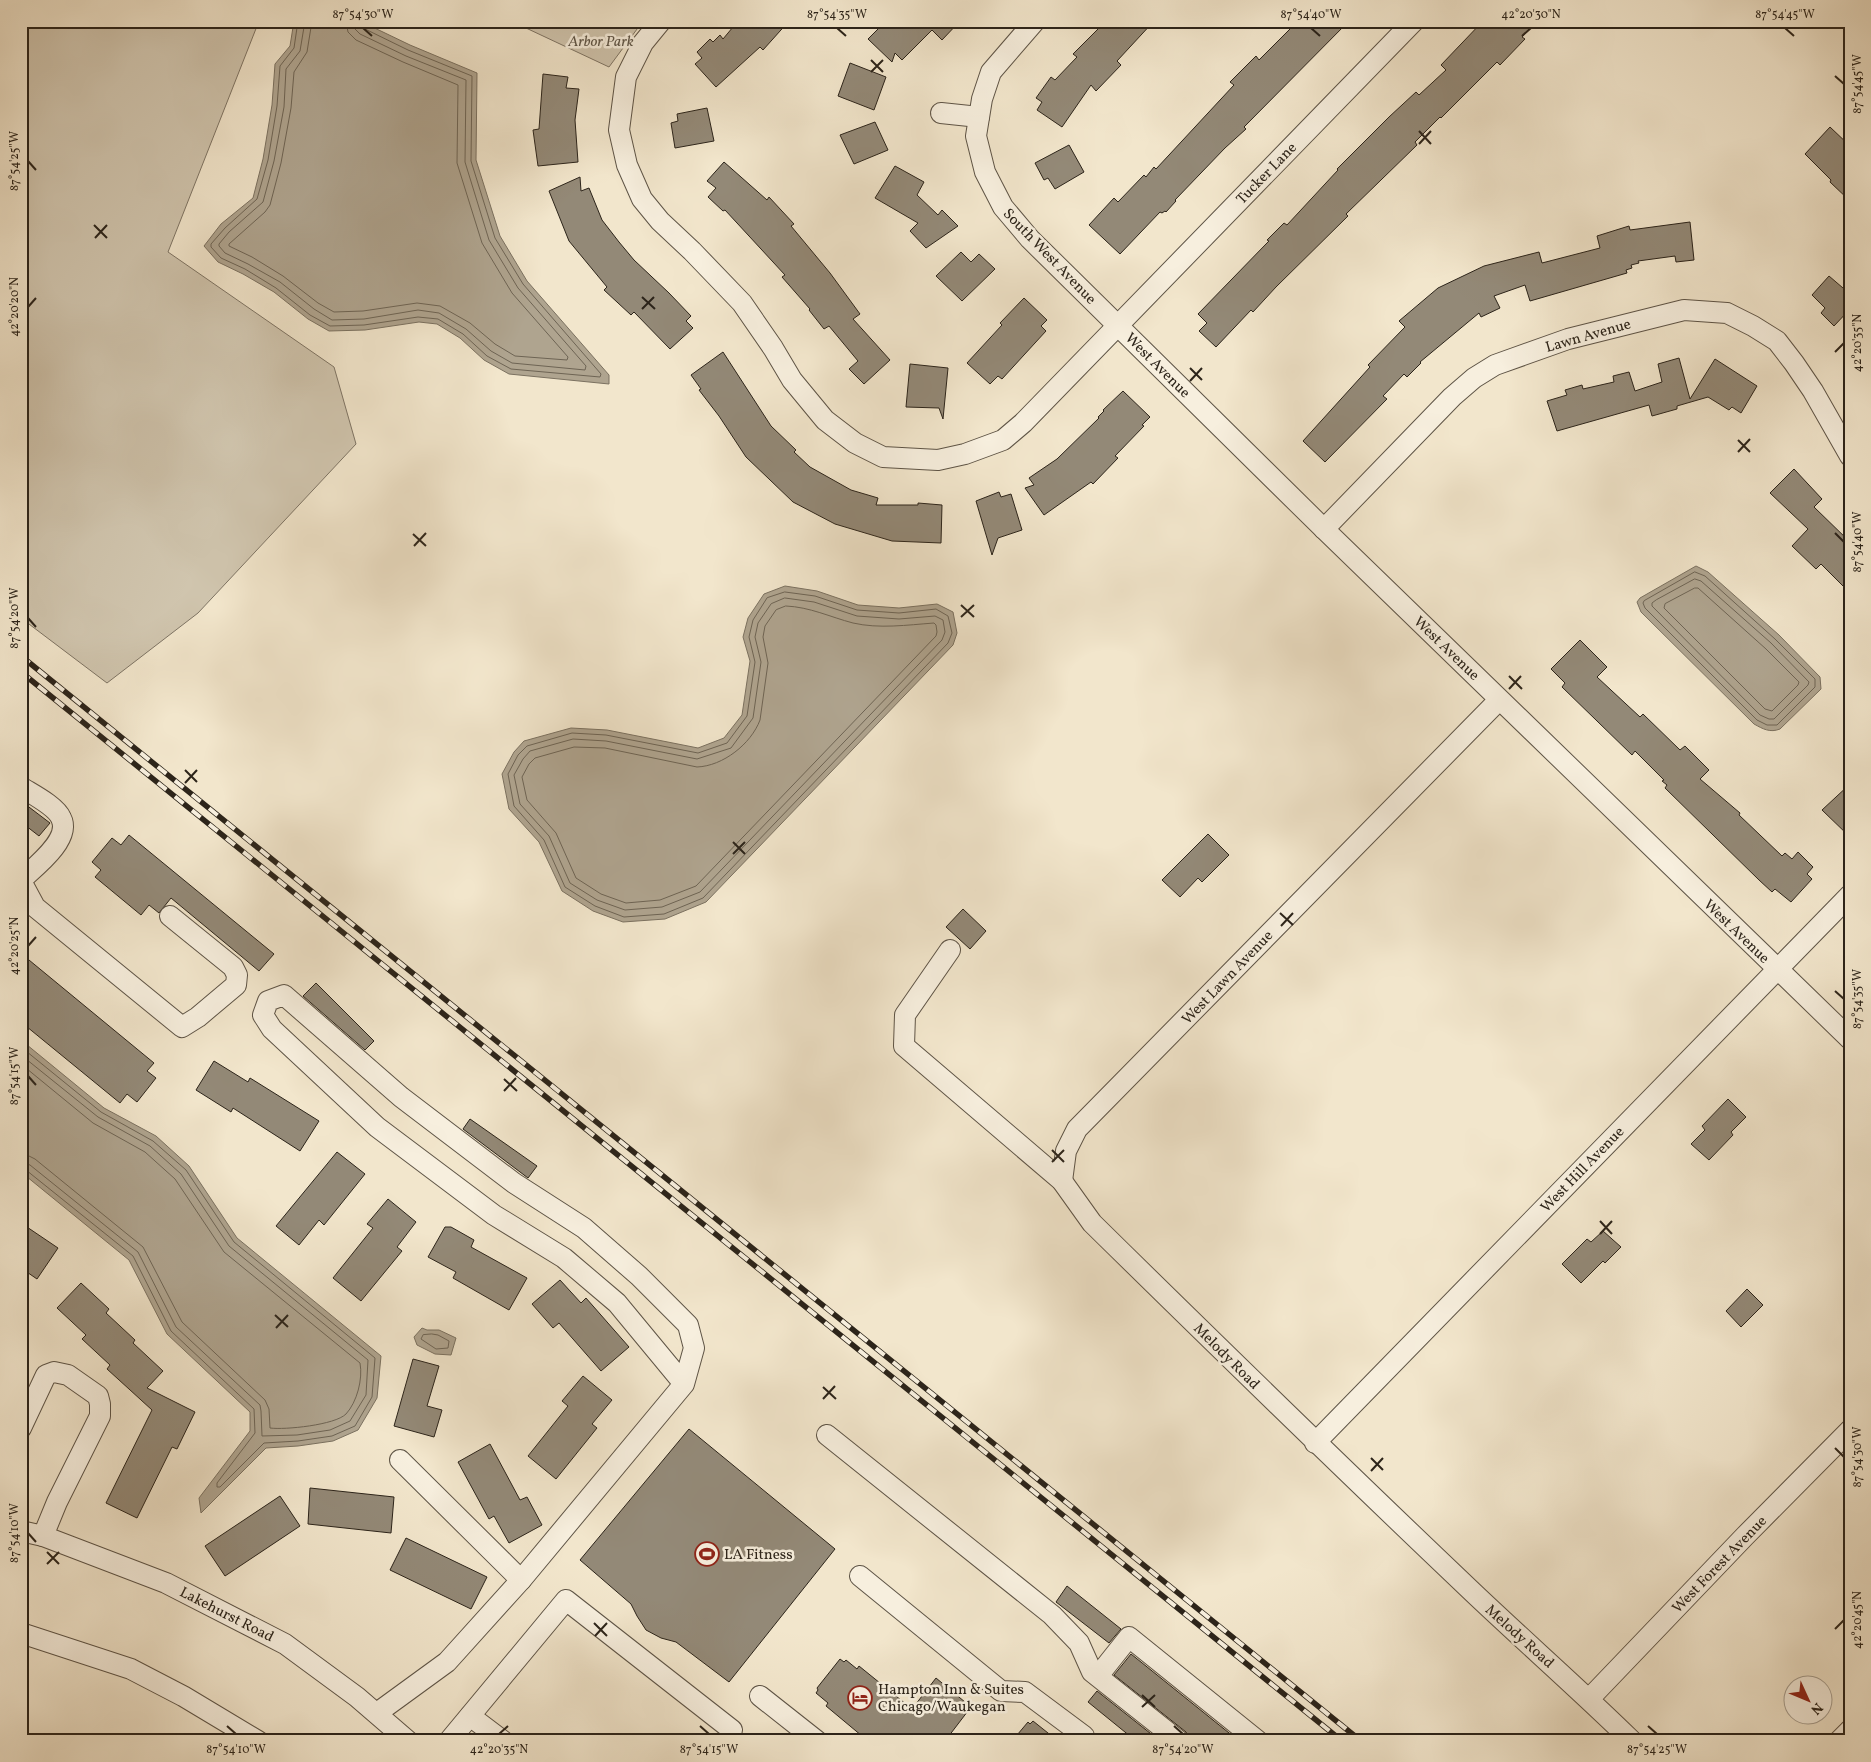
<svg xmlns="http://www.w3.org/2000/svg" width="1871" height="1762" font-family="Vollkorn,serif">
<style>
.green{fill:#d0c5ae;stroke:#7e7464}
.water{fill:#afa48f;stroke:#7b7160}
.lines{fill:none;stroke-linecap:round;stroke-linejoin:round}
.shore{stroke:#6e6454;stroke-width:1}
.building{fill:#938977;stroke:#2c241a}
.minor-casing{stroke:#5e5446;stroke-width:22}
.minor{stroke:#f7efde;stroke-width:20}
.rail-casing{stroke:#2c241a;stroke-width:5.5}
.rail{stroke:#f7efde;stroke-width:4;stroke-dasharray:11;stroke-linecap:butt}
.ticks{fill:none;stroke:#2c241a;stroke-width:2}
.labels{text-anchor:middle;stroke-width:5;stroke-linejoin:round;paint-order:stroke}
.park-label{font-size:15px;font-style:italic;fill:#5d5446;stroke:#f7efde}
.street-label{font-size:15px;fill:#2c241a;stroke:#f7efde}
.poi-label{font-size:15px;fill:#2c241a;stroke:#f7efde;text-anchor:start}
.neatline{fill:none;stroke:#2c241a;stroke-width:2}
.ticks-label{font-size:12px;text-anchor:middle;fill:#2c241a}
</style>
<rect width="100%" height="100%" fill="#f2e6cc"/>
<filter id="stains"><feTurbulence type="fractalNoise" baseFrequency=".004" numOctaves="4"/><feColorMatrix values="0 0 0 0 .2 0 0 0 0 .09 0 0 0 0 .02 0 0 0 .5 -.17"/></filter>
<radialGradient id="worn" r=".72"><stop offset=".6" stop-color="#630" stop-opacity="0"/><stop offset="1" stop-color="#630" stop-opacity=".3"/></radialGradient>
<!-- green -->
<g class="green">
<polygon points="21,21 259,21 168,252 334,367 356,444 198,613 107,683 21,618"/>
<polygon points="525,21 643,21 609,67 526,28"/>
</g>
<!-- water -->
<g class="water">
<polygon points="294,21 360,21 410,45 477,73 476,160 500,236 527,281 609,375 609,384 509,374 484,360 460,338 437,324 419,322 365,330 329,331 308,319 274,292 243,274 218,262 204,246 221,224 253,198 263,159 272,105 275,64 290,46"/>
<path d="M1696 566 1708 572 1779 635 1820 677 1821 689 1780 729C1770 733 1763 729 1754 724L1641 612 1637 602 1640 598Z"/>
<polygon points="785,586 817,591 858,605 899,608 937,604 953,612 957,633 953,645 706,902 665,919 623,922 593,911 562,891 539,842 509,809 502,774 514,752 524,741 571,728 607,730 698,748 724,738 742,715 750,661 743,637 748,618 764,594"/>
<polygon points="21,1040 104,1108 156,1136 189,1166 237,1238 381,1356 377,1398 358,1430 333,1441 298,1446 266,1448 201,1513 199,1498 250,1431 250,1412 167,1334 129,1260 21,1172"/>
<polygon points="422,1328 427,1330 439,1330 456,1338 451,1355 435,1354 417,1345 414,1337"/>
</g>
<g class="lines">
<!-- shore -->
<g class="shore">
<polyline points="298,21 294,48 280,66 277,106 268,160 257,199 225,228 211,244 211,247 221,258 245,269 276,288 310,315 330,326 364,325 418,317 438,319 463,334 487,356 511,369 600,377 601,374 523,284 495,238 471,161 472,76 408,50 363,28 360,25 359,21"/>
<polyline points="305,21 300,51 286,69 284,107 274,161 263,202 229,232 219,244 219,246 225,253 248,264 280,282 314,309 332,320 364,319 418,310 439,313 466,329 491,351 512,363 585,370 586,366 518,288 489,240 465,162 466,80 406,56 360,34 354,28 353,21"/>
<polyline points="312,21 307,52 294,72 291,108 281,163 270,205 265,212 229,244 229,246 252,257 283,276 318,303 334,312 363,311 417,303 440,306 470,323 495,344 515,356 567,360 568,357 512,293 482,243 457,163 458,85 403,62 356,40 348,32 346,21"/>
<polygon points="1695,572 1705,576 1775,639 1815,679 1815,687 1777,725 1767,725 1757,720 1645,608 1643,603 1644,601"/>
<polygon points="1695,579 1701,581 1771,643 1809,682 1808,685 1774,719 1769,719 1760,715 1652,606 1652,603 1656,600"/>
<polygon points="1695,588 1698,588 1766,649 1799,682 1798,685 1772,711 1765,709 1664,608 1665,604"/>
<polygon points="785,592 815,596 857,610 899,613 936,609 948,616 952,633 948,643 703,898 664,914 624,917 595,906 565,887 544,840 514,806 508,774 518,755 527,746 572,733 606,735 698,753 727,743 747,716 755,662 749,637 753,620 767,598"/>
<polygon points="785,598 814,602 857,616 899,619 935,616 943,620 945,632 942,640 700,892 662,907 625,910 597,900 570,883 549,836 520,804 514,775 523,759 530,751 573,739 606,741 697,759 731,748 753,718 761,662 755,637 758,623 771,604"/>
<path d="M786 606C810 607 830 617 853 623 879 629 907 625 934 623L936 625 937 632 936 636 696 886 660 900 626 903 601 894 576 878 556 833 527 800 522 777 529 764 535 758 574 747 605 748 697 767C723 766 751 744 760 720L768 663 763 637 765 626 776 610Z"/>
<polyline points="21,1047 101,1112 153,1141 186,1170 234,1242 375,1358 372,1397 355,1426 332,1436 298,1441 264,1443 220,1487 217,1487 217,1483 255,1433 254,1409 171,1331 133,1256 26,1170 21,1168"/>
<polyline points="21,1055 98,1117 150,1146 181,1174 229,1246 368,1360 366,1395 350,1421 330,1430 297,1435 262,1436 261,1411 260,1405 176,1327 138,1252 30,1165 21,1162"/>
<path d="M21 1064 93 1123 145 1152 175 1179 224 1252 360 1363C363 1379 357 1402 346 1414 335 1425 285 1430 270 1428L269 1409 265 1400 182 1322 143 1247 35 1159 29 1156 21 1154"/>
<polygon points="432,1334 438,1335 449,1341 448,1348 436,1349 421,1339 423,1335"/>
</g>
</g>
<!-- building -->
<g class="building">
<polygon points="738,21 789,21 763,50 760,47 716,87 695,64 702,58 697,52 710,39 713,42 720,35 723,39"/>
<polygon points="886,21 960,21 942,40 932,30 902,60 895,53 892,62 868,39"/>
<polygon points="1106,21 1154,21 1117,61 1121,65 1096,91 1091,85 1062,127 1037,110 1042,102 1036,98 1051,77 1055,80 1077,57 1073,54"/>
<polygon points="1298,21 1349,21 1244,127 1246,129 1225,148 1175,200 1176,201 1166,212 1165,211 1162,213 1160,212 1120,254 1089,225 1114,198 1118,202 1144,175 1146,177 1154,167 1156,169 1234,85 1230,82 1256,56 1259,60"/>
<polygon points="1483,21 1537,21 1522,37 1525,39 1500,65 1497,62 1441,118 1440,117 1415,142 1417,145 1346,214 1348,216 1276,287 1253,312 1251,310 1216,347 1199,331 1207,323 1198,314 1266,244 1269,241 1267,240 1284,223 1287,225 1338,170 1337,169 1389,117 1416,92 1419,95 1446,70 1441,65"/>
<polygon points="850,63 886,77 874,110 838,96"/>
<polygon points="543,74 568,77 566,88 579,89 575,120 578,162 538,166 533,130 539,129"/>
<polygon points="707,108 714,141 675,148 671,123 678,121 677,114"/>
<polygon points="875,122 888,150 854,164 840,135"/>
<polygon points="1830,127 1850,146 1850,201 1830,182 1831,180 1805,154"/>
<polygon points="1069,145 1084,172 1055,189 1048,178 1044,180 1035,163"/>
<polygon points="724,162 767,200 769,197 794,224 791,226 830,273 860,314 853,319 890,360 864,384 849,369 858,361 829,326 824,329 809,310 810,309 782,277 785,275 725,210 723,211 708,197 716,188 707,181"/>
<polygon points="895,166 924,182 917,195 938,215 942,210 958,226 926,248 910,231 918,223 875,198"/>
<polygon points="580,177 581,191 589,188 602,220 619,242 634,260 669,293 691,316 686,321 693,328 670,349 634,312 631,315 604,290 607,287 569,241 549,191"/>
<polygon points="1690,222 1694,260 1676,262 1675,256 1638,261 1639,263 1631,265 1632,268 1626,270 1627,273 1530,301 1525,285 1494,296 1500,308 1481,317 1479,313 1420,362 1421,363 1407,377 1404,374 1383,396 1387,399 1325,462 1303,441 1370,367 1368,365 1405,327 1399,321 1438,288 1484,266 1539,252 1542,263 1600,248 1597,236 1629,226 1630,230"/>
<polygon points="961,252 971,262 979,254 995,269 962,301 936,276"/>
<polygon points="1829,276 1850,294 1850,309 1834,326 1821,313 1825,308 1812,295"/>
<polygon points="1024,298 1047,320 1041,326 1046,331 1002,379 998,376 990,384 967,363 1002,325 1000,323"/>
<polygon points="723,352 771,426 796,450 794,452 810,467 851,490 878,498 876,505 918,505 918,503 942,505 941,543 892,541 835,524 793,502 746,457 719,416 699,390 701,389 691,375"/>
<polygon points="1679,358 1690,399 1715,359 1757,386 1741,413 1732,407 1729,410 1708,397 1677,406 1677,409 1652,416 1649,405 1557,431 1547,401 1567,395 1565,390 1582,385 1583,389 1614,382 1613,376 1629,372 1635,391 1662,382 1658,364"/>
<polygon points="910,364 948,368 943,419 939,408 906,407"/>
<polygon points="1123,391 1150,417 1142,425 1144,426 1115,456 1118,458 1093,484 1091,482 1044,515 1025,488 1034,485 1029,478 1057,459 1099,418 1098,417 1104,411 1103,410"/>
<polygon points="1794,469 1822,499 1814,507 1850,542 1850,593 1821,564 1816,569 1792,546 1808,529 1770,493"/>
<polygon points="999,492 1001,497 1011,494 1022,530 998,538 992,555 976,501"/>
<polygon points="1580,640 1607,667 1597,677 1640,717 1643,714 1680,750 1685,746 1709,770 1700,779 1740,813 1739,815 1782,856 1785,853 1792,859 1798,852 1813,867 1807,874 1812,879 1791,902 1775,889 1772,892 1759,880 1665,788 1667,785 1662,781 1664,780 1635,751 1632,755 1562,687 1565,683 1551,669"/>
<polygon points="1850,784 1850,837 1822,810"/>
<polygon points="21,801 50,823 39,836 21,822"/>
<polygon points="1208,834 1229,855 1202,882 1198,878 1180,897 1162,880"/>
<polygon points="129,835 274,954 259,971 171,898 159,913 149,905 141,915 95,877 101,870 92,862 112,838 121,845"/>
<polygon points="963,909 986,931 970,949 946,927"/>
<polygon points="29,960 154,1063 147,1071 156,1078 137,1102 127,1094 120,1103 21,1022 21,968"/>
<polygon points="316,983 374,1041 365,1050 303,996"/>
<polygon points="214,1061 248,1082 250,1078 319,1121 300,1151 233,1108 231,1112 196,1090"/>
<polygon points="1728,1099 1746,1117 1731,1132 1733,1135 1709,1160 1691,1144 1705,1130 1702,1126"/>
<polygon points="470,1119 537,1166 528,1178 463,1129"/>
<polygon points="337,1152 365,1174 324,1225 319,1220 299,1245 276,1226"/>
<polygon points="388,1199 416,1222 397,1247 402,1251 361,1301 333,1278 373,1228 367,1224"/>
<polygon points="21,1223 58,1248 37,1279 21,1268"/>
<polygon points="445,1227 451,1227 474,1240 471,1247 527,1278 509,1310 453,1278 456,1272 428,1257"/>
<polygon points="1603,1231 1621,1247 1605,1263 1603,1261 1581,1283 1562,1264 1587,1239 1591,1242"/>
<polygon points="560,1280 581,1303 586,1298 629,1347 601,1371 559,1323 553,1328 532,1304"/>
<polygon points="81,1283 109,1309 106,1313 135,1340 133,1343 163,1371 147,1388 195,1412 177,1449 172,1447 137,1518 106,1503 152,1410 107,1369 110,1365 82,1339 86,1335 57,1308"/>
<polygon points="1747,1289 1763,1305 1741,1327 1726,1311"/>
<polygon points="413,1359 439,1366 427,1406 442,1410 434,1437 394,1426"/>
<polygon points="583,1376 612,1400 592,1424 597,1428 556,1479 528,1456 568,1406 562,1401"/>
<polygon points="689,1429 835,1549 729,1682 676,1642 661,1638 646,1630 637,1616 631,1604 580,1560"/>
<polygon points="490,1444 520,1500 527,1497 542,1525 509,1543 494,1516 489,1519 458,1462"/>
<polygon points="310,1488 394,1497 391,1533 308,1524"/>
<polygon points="280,1496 300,1526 225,1576 205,1546"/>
<polygon points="406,1538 487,1577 471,1609 390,1570"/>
<polygon points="1067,1586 1121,1629 1109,1643 1056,1602"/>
<polygon points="1131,1654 1239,1741 1191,1741 1186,1732 1114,1675"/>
<polygon points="840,1659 844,1662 846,1660 857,1669 859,1666 912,1709 936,1678 971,1707 945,1741 868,1741 826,1706 828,1703 816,1693 818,1690 817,1688"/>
<polygon points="1097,1691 1160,1741 1136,1741 1088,1702"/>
<polygon points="1033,1721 1058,1741 1012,1741 1028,1722 1030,1724"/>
</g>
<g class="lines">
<!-- minor casing -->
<g class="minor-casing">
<g id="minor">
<polyline points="661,21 643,43 626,77 619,130 627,165 642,199 660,221 692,251 742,303 773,348 792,380 825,420 855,443 883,457 938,460 965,454 1003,440 1023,423 1414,21"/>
<polyline points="1035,21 991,72 982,99 976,136 985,172 1003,207 1030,239 1324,529 1850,1039"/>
<polyline points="941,113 979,117"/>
<polyline points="1324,529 1452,397 1474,378 1495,365 1568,339 1684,310 1727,313 1753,326 1777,341 1794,363 1813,391 1850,456"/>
<path d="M21 787C32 794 56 806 61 818 72 839 35 867 21 880"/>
<polyline points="21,881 35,907 182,1027 198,1017 236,985 237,975 233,967 170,916"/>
<path d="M950 950 905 1015 904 1046 1062 1181 1092 1223C1214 1343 1337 1463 1461 1581 1517 1635 1576 1686 1632 1741"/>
<polyline points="1062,1181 1066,1151 1077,1129 1499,700"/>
<polyline points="21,1428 46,1375 54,1372 68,1375 98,1396 100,1404 100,1416 57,1502 43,1536"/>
<polyline points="827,1435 1052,1615 1079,1643 1092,1672 1179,1741"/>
<polyline points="1315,1443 1850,895"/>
<polyline points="400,1460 521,1580"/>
<polyline points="21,1531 43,1536 166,1583 285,1644 357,1697 408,1741"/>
<polyline points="860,1576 1001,1691 1025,1692 1084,1736 1085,1741"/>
<polyline points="21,1633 131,1669 183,1696 258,1741"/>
<polyline points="1098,1676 1129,1637 1258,1741"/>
<polyline points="760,1696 817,1741"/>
<polyline points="1589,1699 1745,1536 1850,1430"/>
<polyline points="377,1713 447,1662 521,1580 684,1384 694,1348 688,1325 639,1276 584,1228 514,1183 401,1097 284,995 268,1001 263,1015 272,1029 377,1127 494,1215 564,1258 617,1303 684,1384"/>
<polyline points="470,1716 503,1741"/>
<polyline points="449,1741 566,1600 732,1730"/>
<polyline points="1839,1741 1850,1730"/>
</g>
</g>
<!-- minor -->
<use href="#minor" class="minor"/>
<!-- rail casing -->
<g class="rail-casing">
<g id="rail">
<polyline points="21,656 1361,1741"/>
<polyline points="21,672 1342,1741"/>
</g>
</g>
<!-- rail -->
<use href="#rail" class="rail"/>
</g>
<!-- ticks -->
<path class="ticks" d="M363 28 372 36M837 28 846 36M1311 28 1320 36M1785 28 1794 36M1522 36 1531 28M871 60 883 72M871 72 883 60M1835 76 1844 84M1419 131 1431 144M1419 144 1431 131M28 161 36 170M94 225 107 238M95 238 107 225M642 297 655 309M28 307 36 298M642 309 654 297M1835 352 1844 343M1190 368 1202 380M1190 381 1202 368M1738 440 1750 452M1738 452 1750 439M1835 533 1844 542M413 534 426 546M414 546 426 533M961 605 974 617M961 617 974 605M28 618 36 627M1509 676 1522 689M1509 689 1521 676M185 770 197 782M185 783 197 770M733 842 745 854M733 854 745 842M1280 913 1293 925M1281 926 1293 913M28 946 36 937M1835 991 1844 999M28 1076 36 1085M504 1079 517 1091M504 1091 516 1078M1052 1150 1064 1162M1052 1162 1064 1150M1600 1221 1612 1234M1600 1234 1612 1221M275 1315 288 1327M276 1328 288 1315M823 1387 836 1399M823 1399 835 1386M1835 1448 1844 1457M1371 1458 1383 1470M1371 1471 1383 1458M28 1533 36 1542M47 1552 59 1564M47 1564 59 1552M594 1623 607 1636M1835 1629 1844 1620M595 1636 607 1623M1142 1695 1155 1707M1142 1707 1155 1695M227 1726 236 1734M700 1726 709 1734M1174 1726 1183 1734M1648 1726 1657 1734M499 1734 508 1726"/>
<!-- icons -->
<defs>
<g id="stadium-ring" transform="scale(1.25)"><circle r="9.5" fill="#f7efde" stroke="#8f2418" stroke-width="1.5"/><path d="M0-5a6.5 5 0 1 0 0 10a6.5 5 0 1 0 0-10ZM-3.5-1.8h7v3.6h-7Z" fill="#8f2418"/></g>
<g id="hotel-ring" transform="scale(1.25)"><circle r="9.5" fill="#f7efde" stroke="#8f2418" stroke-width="1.5"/><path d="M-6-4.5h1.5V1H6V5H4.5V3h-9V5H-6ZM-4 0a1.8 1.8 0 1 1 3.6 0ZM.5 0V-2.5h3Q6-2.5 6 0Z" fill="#8f2418"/></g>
</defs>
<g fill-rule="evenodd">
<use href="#stadium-ring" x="707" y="1554"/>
<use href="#hotel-ring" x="860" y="1698"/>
</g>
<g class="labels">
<!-- park labels -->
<g class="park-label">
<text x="601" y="46">Arbor Park</text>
</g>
<!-- street labels -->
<g class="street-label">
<text transform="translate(1266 173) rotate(-46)" y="5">Tucker Lane</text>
<text transform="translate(1050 256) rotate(46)" y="5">South West Avenue</text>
<text transform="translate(1588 335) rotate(-16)" y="5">Lawn Avenue</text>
<text transform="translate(1158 365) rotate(45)" y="5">West Avenue</text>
<text transform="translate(1447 648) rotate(44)" y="5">West Avenue</text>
<text transform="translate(1737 931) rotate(44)" y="5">West Avenue</text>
<text transform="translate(1227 977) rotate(-46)" y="5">West Lawn Avenue</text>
<text transform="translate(1582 1169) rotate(-46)" y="5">West Hill Avenue</text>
<text transform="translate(1227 1356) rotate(45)" y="5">Melody Road</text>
<text transform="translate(1719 1564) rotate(-46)" y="5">West Forest Avenue</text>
<text transform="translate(227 1614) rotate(27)" y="5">Lakehurst Road</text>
<text transform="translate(1520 1636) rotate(42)" y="5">Melody Road</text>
</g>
<!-- poi labels -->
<g class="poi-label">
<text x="724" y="1559">LA Fitness</text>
<text x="878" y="1694">Hampton Inn &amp; Suites<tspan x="878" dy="17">Chicago/Waukegan</tspan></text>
</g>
</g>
<!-- margin -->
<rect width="1871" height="1762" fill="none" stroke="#f2e6cc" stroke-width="55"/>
<!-- north arrow -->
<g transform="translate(1808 1700) rotate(134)"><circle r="24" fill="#f7efde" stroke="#a69e90"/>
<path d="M0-4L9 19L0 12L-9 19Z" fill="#8f2418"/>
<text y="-8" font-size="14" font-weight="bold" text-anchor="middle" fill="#2c241a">N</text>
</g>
<rect x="28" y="28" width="1816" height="1706" class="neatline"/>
<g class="ticks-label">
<text x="363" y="18">87°54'30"W</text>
<text x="837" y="18">87°54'35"W</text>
<text x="1311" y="18">87°54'40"W</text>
<text x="1531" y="18">42°20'30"N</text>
<text x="1785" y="18">87°54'45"W</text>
<text transform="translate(1857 84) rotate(-90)" y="4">87°54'45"W</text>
<text transform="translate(14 161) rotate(-90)" y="4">87°54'25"W</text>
<text transform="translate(14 307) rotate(-90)" y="4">42°20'20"N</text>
<text transform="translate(1857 343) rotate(-90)" y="4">42°20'35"N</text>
<text transform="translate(1857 542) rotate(-90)" y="4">87°54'40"W</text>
<text transform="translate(14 618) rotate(-90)" y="4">87°54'20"W</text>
<text transform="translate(14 946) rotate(-90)" y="4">42°20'25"N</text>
<text transform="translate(1857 999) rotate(-90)" y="4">87°54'35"W</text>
<text transform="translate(14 1076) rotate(-90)" y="4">87°54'15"W</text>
<text transform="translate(1857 1457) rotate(-90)" y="4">87°54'30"W</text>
<text transform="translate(14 1533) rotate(-90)" y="4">87°54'10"W</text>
<text transform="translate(1857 1620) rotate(-90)" y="4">42°20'45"N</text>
<text x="236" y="1753">87°54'10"W</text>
<text x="499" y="1753">42°20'35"N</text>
<text x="709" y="1753">87°54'15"W</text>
<text x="1183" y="1753">87°54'20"W</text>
<text x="1657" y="1753">87°54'25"W</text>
</g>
<rect width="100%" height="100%" filter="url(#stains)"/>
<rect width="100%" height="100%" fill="url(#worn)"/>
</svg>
